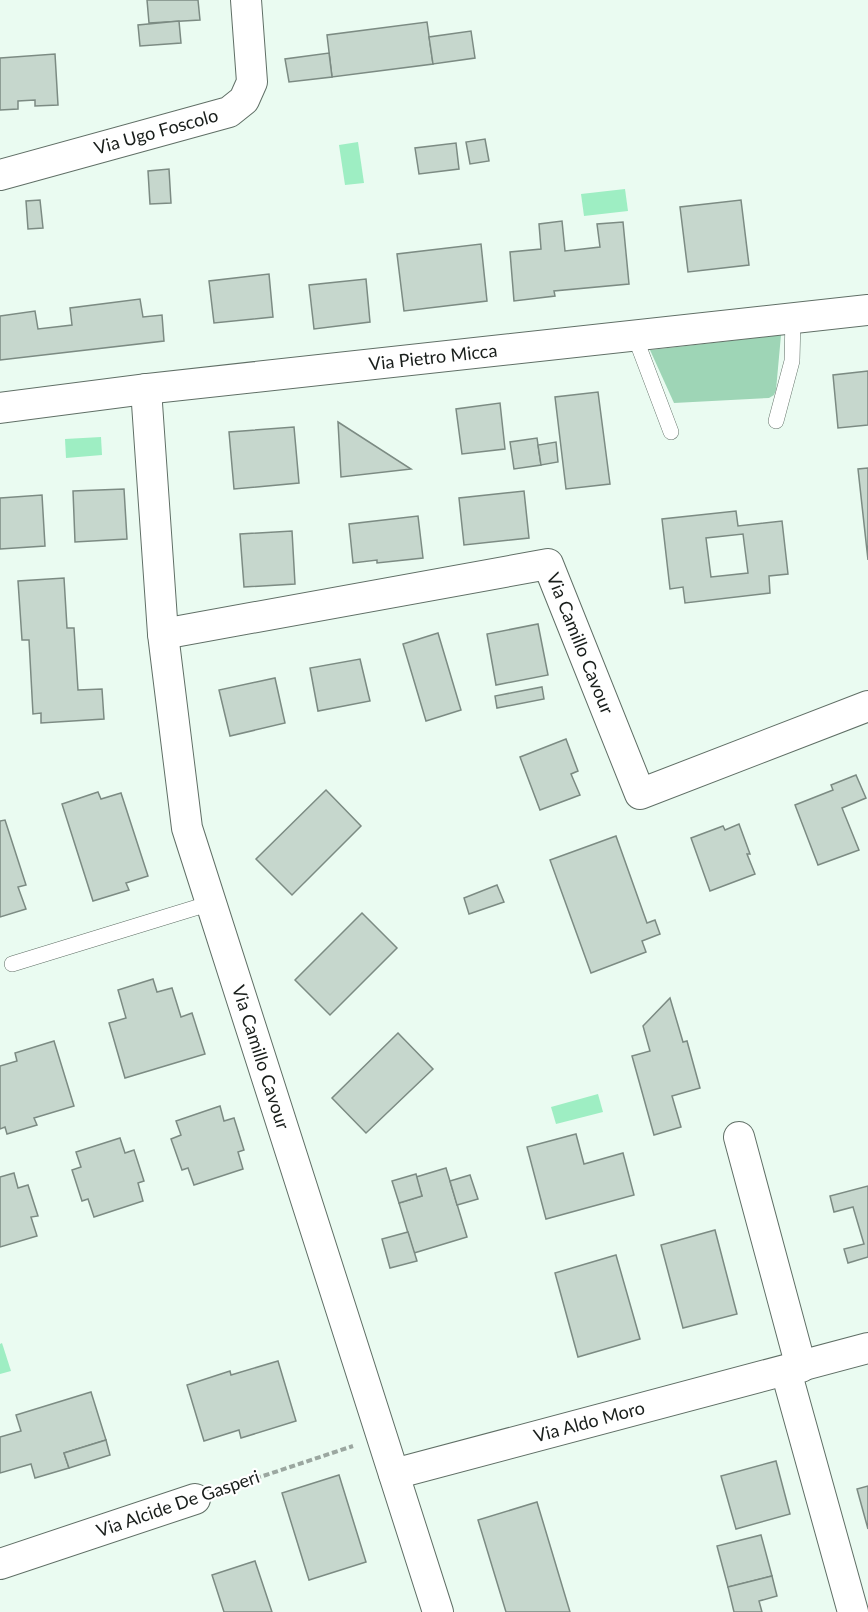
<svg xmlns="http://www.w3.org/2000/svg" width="868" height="1612" font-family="Lato,sans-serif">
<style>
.green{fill:#9ed5b6}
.water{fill:#9eeec3}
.building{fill:#c6d7cd;stroke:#7c8b83;stroke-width:1.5;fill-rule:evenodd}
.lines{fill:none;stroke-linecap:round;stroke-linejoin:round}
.lane-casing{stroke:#606f66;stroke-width:16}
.street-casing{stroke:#606f66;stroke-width:32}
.path{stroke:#9ba7a0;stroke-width:4;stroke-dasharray:6 3;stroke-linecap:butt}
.lane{stroke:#fff;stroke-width:15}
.street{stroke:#fff;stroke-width:30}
.labels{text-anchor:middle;stroke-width:4.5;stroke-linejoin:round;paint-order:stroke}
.street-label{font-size:18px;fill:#191e1b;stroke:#fff}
</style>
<rect width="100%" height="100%" fill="#eafbf1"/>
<!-- green -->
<polygon class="green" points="781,335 776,390 774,395 769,398 674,403 650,350"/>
<!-- water -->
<g class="water">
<polygon points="358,142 364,183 345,185 339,145"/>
<polygon points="625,189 628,211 584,216 581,194"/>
<polygon points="101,437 102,455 66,458 65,439"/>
<polygon points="598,1094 603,1112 556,1124 551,1107"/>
<polygon points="2,1343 11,1371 0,1374 0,1344"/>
</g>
<!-- building -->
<g class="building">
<polygon points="147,0 198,0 200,20 149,23"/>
<polygon points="179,21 181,43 140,46 138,25"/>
<polygon points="427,22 433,64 332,77 327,35"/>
<polygon points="471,31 475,58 433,64 429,37"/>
<polygon points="329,53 332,77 289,82 285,59"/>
<polygon points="55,54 58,105 35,106 35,100 18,101 18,109 0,110 0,58"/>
<polygon points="485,139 489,161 470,164 466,142"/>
<polygon points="456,143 459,169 419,174 415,148"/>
<polygon points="169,169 171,203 150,204 148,171"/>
<polygon points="40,200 43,228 28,229 26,201"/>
<polygon points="741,200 749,265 688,272 680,207"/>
<polygon points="562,221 565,251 600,247 597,224 623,222 629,284 554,291 555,296 514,301 510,252 541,249 539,224"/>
<polygon points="481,244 487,301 404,311 397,254"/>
<polygon points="269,274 273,317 214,323 209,281"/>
<polygon points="366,279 370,322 314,329 309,285"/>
<polygon points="140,299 143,317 162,315 164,341 0,360 0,316 35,311 38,329 72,325 70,308"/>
<polygon points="868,371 868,425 838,428 833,375"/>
<polygon points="598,392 610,484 566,489 555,397"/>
<polygon points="500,403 505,449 462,454 456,409"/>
<polygon points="338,422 411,469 341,477"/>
<polygon points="294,427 299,483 234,489 229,432"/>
<polygon points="537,438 541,465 514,469 510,442"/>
<polygon points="556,442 558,462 541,465 538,445"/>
<polygon points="868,468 868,560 858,469"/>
<polygon points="124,489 127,539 75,542 73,491"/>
<polygon points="524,491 529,538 464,545 459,498"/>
<polygon points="42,495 45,546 0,549 0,498"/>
<path d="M736 511 738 526 782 521 788 574 769 576 770 593 685 603 683 587 670 589 662 519ZM743 534 748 573 711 577 706 538Z"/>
<polygon points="418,516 423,558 377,563 377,560 353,563 349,524"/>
<polygon points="292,531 295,584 244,587 240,534"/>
<polygon points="64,578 67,628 74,628 78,690 102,689 104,719 41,723 41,713 33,714 29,640 22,640 18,581"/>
<polygon points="538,624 548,675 496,685 487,634"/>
<polygon points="438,633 461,710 426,721 403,644"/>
<polygon points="360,659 370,701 318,711 310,668"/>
<polygon points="275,678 285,723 230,736 219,690"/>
<polygon points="542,687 544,699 497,708 495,696"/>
<polygon points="566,739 578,771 571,774 580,795 540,810 520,757"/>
<polygon points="856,775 866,798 842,808 859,850 818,865 795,805 833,790 831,785"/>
<polygon points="326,790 361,826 292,895 256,859"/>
<polygon points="98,792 101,799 121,793 148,876 126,883 129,890 93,901 62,804"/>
<polygon points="5,820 26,885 18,887 26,909 0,917 0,821"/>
<polygon points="739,824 750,854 747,854 755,874 710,891 691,838 723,826 725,830"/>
<polygon points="616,836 647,923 655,920 660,934 642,941 646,952 591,973 550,860"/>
<polygon points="497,885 504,902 469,914 464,898"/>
<polygon points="362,913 397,948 330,1015 295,980"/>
<polygon points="153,979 157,992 172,988 181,1017 192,1013 205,1054 125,1078 109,1023 126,1018 118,990"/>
<polygon points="670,998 683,1042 687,1041 700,1088 672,1096 681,1127 654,1135 632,1056 650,1051 643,1026"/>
<polygon points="398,1033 433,1069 366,1133 332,1098"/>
<polygon points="54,1041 74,1106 34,1118 37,1125 7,1134 5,1127 0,1129 0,1066 17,1061 15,1053"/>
<polygon points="220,1106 224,1121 234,1118 244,1150 238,1152 243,1169 194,1185 188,1168 182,1170 171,1139 181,1135 176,1121"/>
<polygon points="576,1134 584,1164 623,1153 634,1195 546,1219 527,1147"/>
<polygon points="120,1138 125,1153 134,1150 144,1181 138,1183 143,1201 94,1217 88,1199 82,1201 72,1170 81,1167 76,1152"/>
<polygon points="446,1168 467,1237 414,1253 399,1203 422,1196 416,1177"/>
<polygon points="14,1173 18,1188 28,1185 38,1216 31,1217 37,1236 0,1247 0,1177"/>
<polygon points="416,1174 422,1196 399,1203 392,1181"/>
<polygon points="470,1175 478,1199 457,1205 450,1181"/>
<polygon points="868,1186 868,1257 848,1263 844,1249 864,1244 853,1207 834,1212 830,1196"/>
<polygon points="715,1230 737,1314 683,1328 661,1245"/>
<polygon points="408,1232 417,1261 390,1268 382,1239"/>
<polygon points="616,1255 640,1339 578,1357 555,1273"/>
<polygon points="278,1361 296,1421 241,1438 239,1430 204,1441 187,1385 230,1371 231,1375"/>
<polygon points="91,1392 106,1440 64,1453 69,1468 35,1478 31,1464 0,1473 0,1437 21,1431 16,1415"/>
<polygon points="106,1440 110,1455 69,1468 64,1453"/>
<polygon points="776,1461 790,1514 736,1529 721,1476"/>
<polygon points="339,1475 366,1562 309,1580 282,1493"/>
<polygon points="868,1486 868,1529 857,1489"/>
<polygon points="537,1502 570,1612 506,1612 478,1520"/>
<polygon points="761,1535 772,1576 728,1587 717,1546"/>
<polygon points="255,1561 272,1612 224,1612 212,1575"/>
<polygon points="772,1576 777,1596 759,1601 762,1612 734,1612 728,1587"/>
</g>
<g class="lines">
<!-- lane casing -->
<g class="lane-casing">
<g id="lane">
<polyline points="634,334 671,432"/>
<polyline points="776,421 792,361 793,318"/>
<polyline points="12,964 211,903"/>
</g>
</g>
<!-- street casing -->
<g class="street-casing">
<g id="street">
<path id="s1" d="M0 175 229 112 244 100 252 82 246 0"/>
<path id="s2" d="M146 389 163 634 187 828 438 1612"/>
<path id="s3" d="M0 408 146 389 868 310"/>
<path id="s4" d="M163 634 548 564 640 794 868 706"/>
<polyline points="739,1137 801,1367"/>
<polyline points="786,1371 853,1612"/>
<path id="s5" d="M394 1474 868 1348"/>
<polyline points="0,1564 195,1499"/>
</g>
</g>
<!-- path -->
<polyline class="path" points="221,1490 353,1446"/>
<!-- lane -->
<use href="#lane" class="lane"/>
<!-- street -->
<use href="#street" class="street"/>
</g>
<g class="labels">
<!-- street labels -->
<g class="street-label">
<text dy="6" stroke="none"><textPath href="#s1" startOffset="162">Via Ugo Foscolo</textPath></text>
<text dy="6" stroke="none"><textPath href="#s3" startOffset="436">Via Pietro Micca</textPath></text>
<text dy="6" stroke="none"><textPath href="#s4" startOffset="477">Via Camillo Cavour</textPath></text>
<text dy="6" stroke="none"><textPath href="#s2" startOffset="682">Via Camillo Cavour</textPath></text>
<text dy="6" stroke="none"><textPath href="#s5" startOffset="202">Via Aldo Moro</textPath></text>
<text transform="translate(178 1504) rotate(-19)" y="6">Via Alcide De Gasperi</text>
</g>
</g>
</svg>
